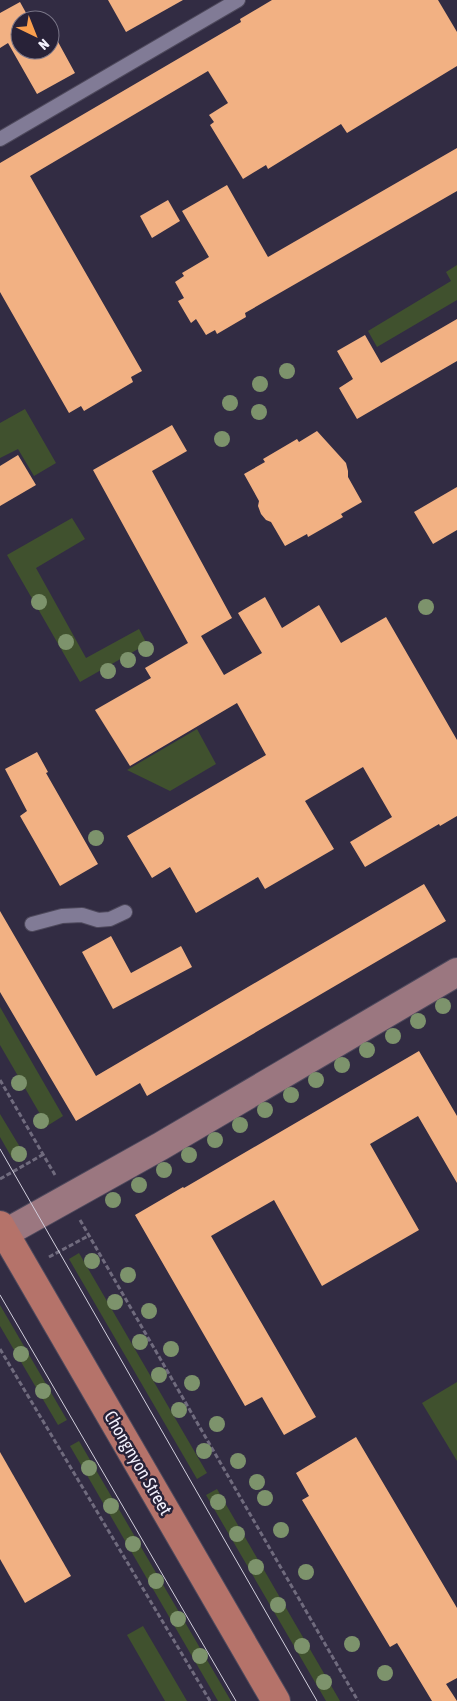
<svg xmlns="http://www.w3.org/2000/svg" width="457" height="1701" font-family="'Asap Condensed',sans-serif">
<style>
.green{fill:#40512e}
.building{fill:#f2b183}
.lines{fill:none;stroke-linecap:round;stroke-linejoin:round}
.service-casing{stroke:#4e495c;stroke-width:16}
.secondary-casing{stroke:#4e495c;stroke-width:30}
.primary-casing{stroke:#4e495c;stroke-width:30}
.path{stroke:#706b7e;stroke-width:3;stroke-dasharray:5 2.5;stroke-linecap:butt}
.service{stroke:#817b96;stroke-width:14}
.secondary{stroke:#9b7780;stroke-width:28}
.primary{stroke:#b5736a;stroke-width:28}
.tram{stroke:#d3d0de;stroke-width:1}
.tree{fill:#7d936c}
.labels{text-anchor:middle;stroke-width:5;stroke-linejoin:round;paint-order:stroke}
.street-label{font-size:18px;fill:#f3f1fd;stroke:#282238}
</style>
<rect width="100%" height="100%" fill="#322c43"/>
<!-- green -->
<g class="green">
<polygon points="457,265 457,300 377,347 368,331 451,281 446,272"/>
<polygon points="25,409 56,463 34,476 18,449 0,458 0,423"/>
<polygon points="72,518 85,539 36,568 86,658 139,629 147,644 80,682 7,555"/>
<polygon points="197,729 216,764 170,791 127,770"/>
<polygon points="0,1007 63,1116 47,1126 0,1045"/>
<polygon points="0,1114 23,1152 12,1158 0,1137"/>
<polygon points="79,1253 207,1473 197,1479 69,1259"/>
<polygon points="0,1305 67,1420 58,1425 0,1326"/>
<polygon points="457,1382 457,1461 422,1403"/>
<polygon points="79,1441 231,1701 218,1701 70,1446"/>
<polygon points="217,1489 340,1701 326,1701 206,1495"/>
<polygon points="143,1626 187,1701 165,1701 127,1635"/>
</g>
<!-- building -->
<g class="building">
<polygon points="108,0 183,0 126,32"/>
<polygon points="272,0 438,0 457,32 457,66 347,133 341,124 268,169 266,165 243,179 210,125 214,122 209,115 228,103 208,71 30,176 142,371 131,377 133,382 84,411 81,406 69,413 0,292 0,163 241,22 240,19"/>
<polygon points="20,2 30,20 20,20 20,50 50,50 50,43 57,40 75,73 37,94 8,43 0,48 0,13"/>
<polygon points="457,148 457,191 245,313 246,317 217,334 215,330 206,335 196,319 191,323 178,301 184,298 175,282 184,276 182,273 209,257 182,211 227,185 268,257"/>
<polygon points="168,200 180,221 152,238 140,216"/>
<polygon points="457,319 457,361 357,419 339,388 353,379 337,351 365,335 381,363"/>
<polygon points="172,425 187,451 152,471 232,618 201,636 224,675 262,653 238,613 265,597 282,628 319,605 341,643 386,617 457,740 457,816 440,826 439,824 365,867 350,842 392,817 363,767 305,801 334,849 265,889 258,877 196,913 170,867 152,878 127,836 266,755 237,703 130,766 95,710 151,678 145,668 200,636 188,643 93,470"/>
<polygon points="317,431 346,463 348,471 348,477 362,502 341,514 343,517 308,537 307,534 285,546 271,522 266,520 261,514 258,506 259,501 244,474 265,462 263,459 297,439 299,442"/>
<polygon points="18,455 36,485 0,506 0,466"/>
<polygon points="457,487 457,530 433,544 414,512"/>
<polygon points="37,752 48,772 46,773 98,864 60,886 20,816 27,811 5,769"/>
<polygon points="424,884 446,921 147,1096 140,1083 76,1121 0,992 0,911 96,1076"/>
<polygon points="111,936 131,973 181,946 192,967 113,1009 82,952"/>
<polygon points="419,1051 457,1116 457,1183 418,1116 370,1144 419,1230 322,1286 274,1200 211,1236 316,1417 284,1435 262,1397 245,1406 135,1215 183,1187 184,1188"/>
<polygon points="356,1437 457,1608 457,1678 446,1684 457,1701 432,1701 397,1643 390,1647 302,1500 309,1496 296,1473"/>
<polygon points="0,1452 71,1576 25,1603 0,1559"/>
</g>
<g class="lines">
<!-- service casing -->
<g class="service-casing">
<g id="service">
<polyline points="0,139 238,0"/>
<polyline points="32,924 62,916 82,915 98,920 110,919 125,912"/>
</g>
</g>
<!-- secondary casing -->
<g class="secondary-casing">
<polyline id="secondary" points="0,1236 161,1146 457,972"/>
</g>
<!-- primary casing -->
<g class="primary-casing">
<polyline id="primary" points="0,1225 276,1701"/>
</g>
<!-- path -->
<g class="path">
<polyline points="0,1080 55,1175"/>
<polyline points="0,1179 44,1154"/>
<polyline points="80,1220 358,1701"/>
<polyline points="49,1257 88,1236"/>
<polyline points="0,1349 210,1701"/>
</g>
<!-- service -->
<use href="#service" class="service"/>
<!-- secondary -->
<use href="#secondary" class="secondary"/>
<!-- primary -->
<use href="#primary" class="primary"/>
<!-- tram -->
<g class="tram">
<polyline points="0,1149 317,1701"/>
<polyline points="0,1295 236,1701"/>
</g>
</g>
<!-- trees -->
<g class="tree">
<circle cx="287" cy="371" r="8"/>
<circle cx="260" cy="384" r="8"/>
<circle cx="230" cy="403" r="8"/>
<circle cx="259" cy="412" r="8"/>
<circle cx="222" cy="439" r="8"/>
<circle cx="39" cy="602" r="8"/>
<circle cx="426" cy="607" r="8"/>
<circle cx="66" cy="642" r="8"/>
<circle cx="146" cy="649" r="8"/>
<circle cx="128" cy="660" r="8"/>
<circle cx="108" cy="671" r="8"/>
<circle cx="96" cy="838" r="8"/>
<circle cx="443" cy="1006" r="8"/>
<circle cx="418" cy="1021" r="8"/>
<circle cx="393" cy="1036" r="8"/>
<circle cx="367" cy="1050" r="8"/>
<circle cx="342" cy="1065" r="8"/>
<circle cx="316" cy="1080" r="8"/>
<circle cx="19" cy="1083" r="8"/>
<circle cx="291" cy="1095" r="8"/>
<circle cx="265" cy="1110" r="8"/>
<circle cx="41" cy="1121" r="8"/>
<circle cx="240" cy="1125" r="8"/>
<circle cx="215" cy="1140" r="8"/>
<circle cx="19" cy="1154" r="8"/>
<circle cx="189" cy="1155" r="8"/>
<circle cx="164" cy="1170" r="8"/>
<circle cx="139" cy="1185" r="8"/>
<circle cx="113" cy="1200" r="8"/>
<circle cx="92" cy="1261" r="8"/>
<circle cx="128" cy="1275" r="8"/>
<circle cx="115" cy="1302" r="8"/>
<circle cx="149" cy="1311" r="8"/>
<circle cx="140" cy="1342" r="8"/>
<circle cx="171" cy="1349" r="8"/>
<circle cx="21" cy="1354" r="8"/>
<circle cx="159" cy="1375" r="8"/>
<circle cx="192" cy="1383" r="8"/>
<circle cx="43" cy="1391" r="8"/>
<circle cx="179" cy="1410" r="8"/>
<circle cx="217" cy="1424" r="8"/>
<circle cx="204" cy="1451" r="8"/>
<circle cx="238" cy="1461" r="8"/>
<circle cx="89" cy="1468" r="8"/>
<circle cx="257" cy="1482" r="8"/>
<circle cx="265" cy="1498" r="8"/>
<circle cx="218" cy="1502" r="8"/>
<circle cx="111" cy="1506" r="8"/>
<circle cx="281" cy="1530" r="8"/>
<circle cx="237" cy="1534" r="8"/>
<circle cx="133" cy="1544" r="8"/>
<circle cx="256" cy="1567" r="8"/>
<circle cx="306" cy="1572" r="8"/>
<circle cx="156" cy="1581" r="8"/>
<circle cx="278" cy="1605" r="8"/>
<circle cx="178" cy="1619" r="8"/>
<circle cx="352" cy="1644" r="8"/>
<circle cx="302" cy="1646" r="8"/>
<circle cx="200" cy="1656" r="8"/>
<circle cx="385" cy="1673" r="8"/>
<circle cx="324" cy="1682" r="8"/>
</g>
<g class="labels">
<!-- street labels -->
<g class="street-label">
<text transform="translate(138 1463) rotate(60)" y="6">Chongnyon Street</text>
</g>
</g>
<!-- north arrow -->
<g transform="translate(35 35) rotate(137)"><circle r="24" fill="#282238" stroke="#797587"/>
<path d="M0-4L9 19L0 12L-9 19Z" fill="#fa9f4e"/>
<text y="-8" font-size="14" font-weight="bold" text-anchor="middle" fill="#f3f1fd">N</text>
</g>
</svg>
